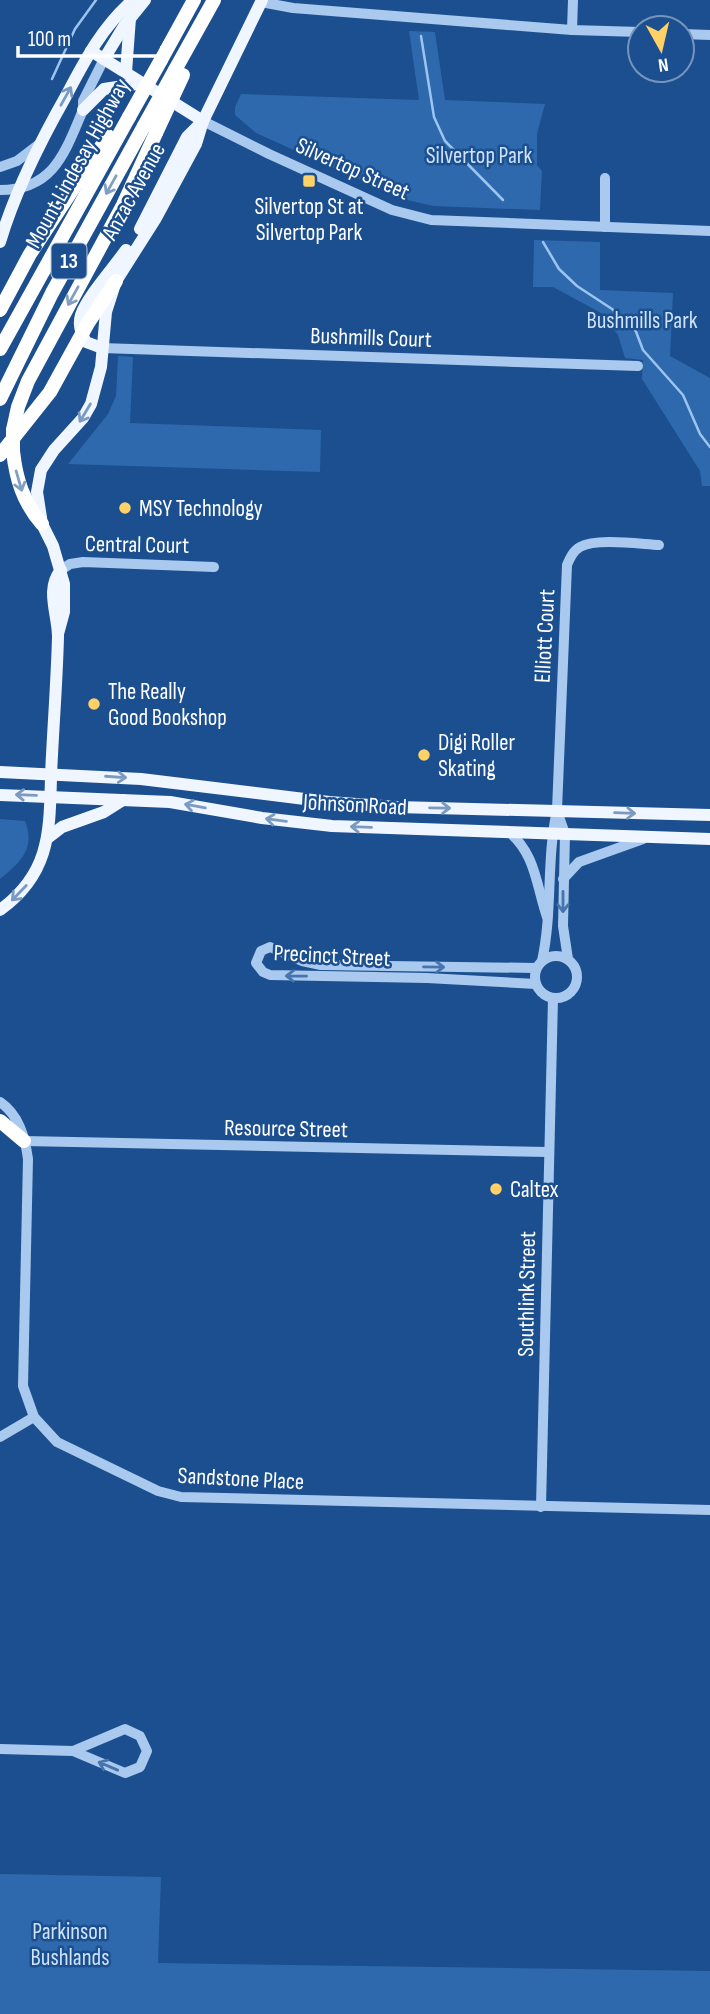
<svg xmlns="http://www.w3.org/2000/svg" width="710" height="2014" font-family="'Sofia Sans Condensed',sans-serif">
<style>
.green{fill:#2e69ad}
.lines{fill:none;stroke-linecap:round;stroke-linejoin:round}
.stream{stroke:#9cc4f0;stroke-width:2.5}
.minor{stroke:#a9c9ee;stroke-width:10}
.major{stroke:#f0f6ff;stroke-width:12}
.highway{stroke:#fff;stroke-width:14}
.highway-bridge{stroke:#fff;stroke-width:14}
.oneway{stroke:#7b9ac1}
.oneway2{stroke:#829ec1}
.oneway3{stroke:#4674ac}
.poi-dot{fill:#ffd166;stroke:#1b4f8f;stroke-width:2.5}
.labels{text-anchor:middle;stroke-width:5;stroke-linejoin:round;paint-order:stroke}
.shield{fill:#1b4f8f;stroke:#bbcadd;stroke-width:2}
.shield-label{font-size:21px;font-weight:bold;fill:#fff}
.park-label{font-size:23px;fill:#cfe3fa;stroke:#1b4f8f}
.street-label{font-size:23px;fill:#fff;stroke:#1b4f8f}
.poi-label{font-size:23px;fill:#fff;stroke:#1b4f8f;text-anchor:start}
</style>
<rect width="100%" height="100%" fill="#1b4f8f"/>
<!-- green -->
<g class="green">
<polygon points="409,31 435,32 445,100 545,104 537,134 537,165 542,171 540,210 433,206 403,199 256,133 235,115 235,107 241,94 419,100"/>
<polygon points="534,240 600,242 600,290 673,293 670,356 710,378 710,486 702,486 700,471 642,379 643,360 625,358 618,335 601,313 553,287 533,287"/>
<polygon points="118,356 133,357 130,423 321,430 320,472 68,464 108,414 116,396"/>
<path d="M0 819 25 821C36 848 20 863 0 879Z"/>
<polygon points="0,1874 161,1877 158,1963 710,1971 710,2014 0,2014"/>
</g>
<g class="lines">
<!-- stream -->
<g class="stream">
<polyline points="421,36 434,117 445,141 503,200"/>
<polyline points="52,79 75,29 96,0"/>
<polyline points="543,242 559,269 577,286 612,309 635,329 643,350 683,395 700,434 710,447"/>
</g>
<!-- minor -->
<g class="minor">
<polyline points="261,2 293,8 572,30 640,32"/>
<polyline points="572,30 573,0"/>
<polyline points="682,34 710,35"/>
<polyline points="203,121 269,154 392,210 431,220 710,231"/>
<polyline points="0,167 17,161 38,145"/>
<polyline points="605,178 605,227"/>
<path d="M0 190C54 190 65 152 83 110V101L104 59"/>
<polyline points="102,348 638,366"/>
<polyline points="61,570 70,564 83,562 214,567"/>
<polyline points="557,811 565,834 563,926 568,959"/>
<path d="M508 831C536 854 536 885 547 917"/>
<polyline points="563,879 579,862 643,839"/>
<circle cx="556" cy="977" r="21"/>
<path d="M542 961C553 910 546 860 557 810L567 565C570 558 573 551 580 547 596 538 639 544 659 545"/>
<polyline points="536,984 427,978 270,975 263,972 256,963 261,951 270,947 302,961 321,965 536,968"/>
<path d="M0 1102C19 1115 25 1137 28 1159L23 1386 34 1417 57 1442 158 1491 181 1497 710 1510"/>
<polyline points="24,1141 548,1152"/>
<polyline points="0,1437 34,1417"/>
<polyline points="541,1507 553,998"/>
<polyline points="0,1749 73,1751 125,1773 140,1767 147,1751 140,1736 125,1729 73,1751"/>
</g>
<!-- major -->
<g class="major">
<polyline points="91,51 203,121"/>
<polyline points="104,59 124,26 145,0"/>
<polyline points="126,72 130,18"/>
<polyline points="83,110 104,89 143,83"/>
<polyline points="140,229 187,137 200,124"/>
<path d="M0 242C15 191 40 142 66 96 85 60 102 27 133 0"/>
<path d="M102 348 86 342C81 334 78 325 81 315 87 297 114 267 126 250"/>
<polyline points="58,634 64,612 64,584 53,546 42,524 37,492 41,470 54,450 83,418 91,404 101,367 106,312 116,281 156,218 196,144 203,121 262,0"/>
<polyline points="0,772 141,779 329,802 397,807 710,815"/>
<polyline points="0,795 170,802 262,818 332,826 710,839"/>
<polyline points="49,837 62,827 104,812 123,800"/>
<path d="M0 910C58 868 48 818 52 755 54 716 57 676 58 637 58 614 45 589 61 570"/>
</g>
<!-- highway -->
<g class="highway">
<polyline points="161,60 194,0"/>
<polyline points="175,70 214,0"/>
<polyline points="0,310 30,254 108,136"/>
<polyline points="0,349 129,117"/>
<polyline points="0,399 52,293 144,126"/>
<polyline points="13,430 18,407 28,381 123,205 156,133"/>
<path d="M13 451C16 479 23 502 42 524"/>
<polyline points="0,455 50,392 88,323 116,281"/>
<polyline points="0,1121 24,1141"/>
</g>
<!-- highway-bridge -->
<g class="highway-bridge">
<polyline points="129,117 161,60"/>
<polyline points="144,126 175,70"/>
<polyline points="156,133 183,75"/>
<polyline points="13,451 13,430"/>
</g>
</g>
<!-- one-way arrows -->
<defs><path id="oneway-shaft" d="M-6 0H5M1.5-3L5.5 0L1.5 3" fill="none" stroke-width="1.6" stroke-linecap="round" stroke-linejoin="round" transform="scale(1.75)"/></defs>
<g class="oneway">
<use href="#oneway-shaft" transform="translate(66 96) rotate(-61)"/>
<use href="#oneway-shaft" transform="translate(85 413) rotate(121)"/>
<use href="#oneway-shaft" transform="translate(116 777) rotate(4)"/>
<use href="#oneway-shaft" transform="translate(26 795) rotate(-178)"/>
<use href="#oneway-shaft" transform="translate(195 806) rotate(-170)"/>
<use href="#oneway-shaft" transform="translate(440 808) rotate(1)"/>
<use href="#oneway-shaft" transform="translate(625 813) rotate(2)"/>
<use href="#oneway-shaft" transform="translate(276 820) rotate(-173)"/>
<use href="#oneway-shaft" transform="translate(361 827) rotate(-178)"/>
<use href="#oneway-shaft" transform="translate(19 893) rotate(134)"/>
</g>
<g class="oneway2">
<use href="#oneway-shaft" transform="translate(111 185) rotate(119)"/>
<use href="#oneway-shaft" transform="translate(73 296) rotate(119)"/>
<use href="#oneway-shaft" transform="translate(19 481) rotate(74)"/>
</g>
<g class="oneway3">
<use href="#oneway-shaft" transform="translate(563 902) rotate(90)"/>
<use href="#oneway-shaft" transform="translate(434 967) rotate(1)"/>
<use href="#oneway-shaft" transform="translate(296 976) rotate(-179)"/>
<use href="#oneway-shaft" transform="translate(108 1766) rotate(-157)"/>
</g>
<!-- markers -->
<g class="poi-dot">
<rect x="302" y="174" width="14" height="14" rx="3.5"/>
<circle cx="125" cy="508" r="7"/>
<circle cx="94" cy="704" r="7"/>
<circle cx="424" cy="755" r="7"/>
<circle cx="496" cy="1189" r="7"/>
</g>
<g class="labels">
<!-- shield labels -->
<rect class="shield" x="51.5" y="243.5" width="35" height="35" rx="5"/>
<g class="shield-label">
<text x="69" y="268">13</text>
</g>
<!-- park labels -->
<g class="park-label">
<text x="479" y="163">Silvertop Park</text>
<text x="642" y="328">Bushmills Park</text>
<text x="70" y="1939">Parkinson<tspan x="70" dy="26">Bushlands</tspan></text>
</g>
<!-- street labels -->
<g class="street-label">
<text transform="translate(77 163) rotate(-61)" y="8">Mount Lindesay Highway</text>
<text transform="translate(353 168) rotate(24)" y="8">Silvertop Street</text>
<text transform="translate(133 191) rotate(-61)" y="8">Anzac Avenue</text>
<text transform="translate(371 337) rotate(2)" y="8">Bushmills Court</text>
<text transform="translate(137 544) rotate(1)" y="8">Central Court</text>
<text transform="translate(544 636) rotate(-87)" y="8">Elliott Court</text>
<text transform="translate(355 804) rotate(3)" y="8">Johnson Road</text>
<text transform="translate(332 955) rotate(3)" y="8">Precinct Street</text>
<text transform="translate(286 1128) rotate(1)" y="8">Resource Street</text>
<text transform="translate(526 1294) rotate(-89)" y="8">Southlink Street</text>
<text transform="translate(241 1478) rotate(3)" y="8">Sandstone Place</text>
</g>
<!-- poi labels -->
<g class="poi-label">
<text x="309" y="214" text-anchor="middle">Silvertop St at<tspan x="309" dy="26">Silvertop Park</tspan></text>
<text x="139" y="516">MSY Technology</text>
<text x="108" y="699">The Really<tspan x="108" dy="26">Good Bookshop</tspan></text>
<text x="438" y="750">Digi Roller<tspan x="438" dy="26">Skating</tspan></text>
<text x="510" y="1197">Caltex</text>
</g>
</g>
<!-- north arrow -->
<g transform="translate(661 49) rotate(172)"><circle r="33" fill="#1b4f8f" stroke="#7695bc" stroke-width="2"/>
<path d="M0-5L12 26L0 18L-12 26Z" fill="#ffd166"/>
<text y="-10" font-size="19" font-weight="bold" text-anchor="middle" fill="#ffffff">N</text>
</g>
<!-- scale -->
<path d="M18 46v10h144v-10" fill="none" stroke="#ffffff" stroke-width="3.5"/>
<text x="28" y="46" font-size="21" fill="#ffffff" stroke="#1b4f8f" stroke-width="5" paint-order="stroke">100 m</text>
</svg>
